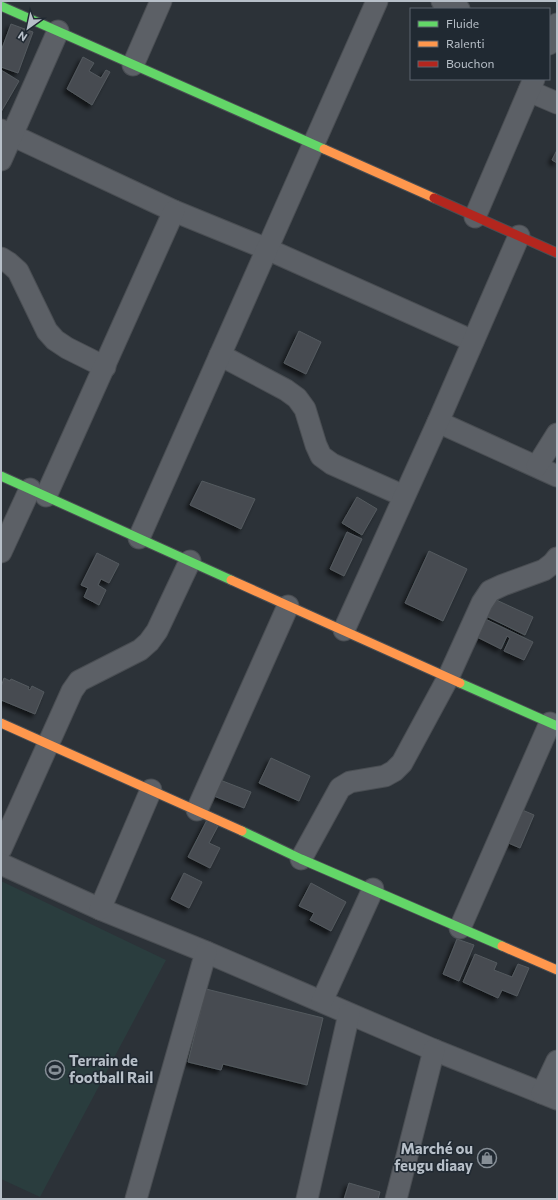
<svg xmlns="http://www.w3.org/2000/svg" width="558" height="1200" font-family="Commissioner,sans-serif">
<style>
.green{fill:#2a3d3e}
.building{fill:#474c51;stroke:#545a5f;filter:url(#shadow)}
.lines{fill:none;stroke-linecap:round;stroke-linejoin:round}
.street-casing{stroke:#4a4e53;stroke-width:23}
.fast-casing{stroke:#4a4e53;stroke-width:11}
.slow-casing{stroke:#4a4e53;stroke-width:11}
.jam-casing{stroke:#4a4e53;stroke-width:11}
.street{stroke:#5c6066;stroke-width:21}
.fast{stroke:#63d668;stroke-width:9}
.slow{stroke:#ff974d;stroke-width:9}
.jam{stroke:#b3261e;stroke-width:9}
.labels{text-anchor:middle;stroke-width:3;stroke-linejoin:round;paint-order:stroke}
.poi-label{font-size:15px;font-weight:bold;fill:#b7bfc8;stroke:#202932;text-anchor:start}
</style>
<defs>
<filter id="shadow"><feDropShadow dx="-3.5" dy="3.5" stdDeviation="2" flood-color="#0009"/></filter>
</defs>
<rect width="100%" height="100%" fill="#2c3238"/>
<!-- green -->
<polygon class="green" points="1,881 166,960 40,1197 1,1179"/>
<!-- building -->
<g class="building">
<polygon points="11,24 33,32 18,73 1,67 1,51"/>
<polygon points="83,57 94,63 89,71 101,78 106,70 110,72 92,105 67,89"/>
<polygon points="1,70 19,81 1,112"/>
<polygon points="557,150 557,163 552,160"/>
<polygon points="299,331 321,342 306,374 284,363"/>
<polygon points="202,481 255,499 241,529 190,505"/>
<polygon points="357,497 377,509 362,535 342,523"/>
<polygon points="347,532 362,539 344,576 330,569"/>
<polygon points="429,551 467,569 443,621 405,603"/>
<polygon points="97,553 119,564 109,583 101,579 98,585 106,590 99,605 84,597 88,588 81,585"/>
<polygon points="492,598 533,617 525,635 484,615"/>
<polygon points="479,616 533,642 524,660 504,651 510,638 507,636 501,649 471,634"/>
<polygon points="4,678 10,681 11,679 29,687 28,689 30,690 32,686 44,692 35,714 1,700 1,687"/>
<polygon points="271,758 310,776 299,801 259,783"/>
<polygon points="220,780 251,792 244,808 214,796"/>
<polygon points="520,809 534,815 520,848 506,842"/>
<polygon points="207,820 218,826 209,843 220,848 210,868 188,857"/>
<polygon points="184,873 202,882 189,908 171,899"/>
<polygon points="311,883 346,902 331,931 310,920 314,913 299,906"/>
<polygon points="457,939 474,945 459,981 443,974"/>
<polygon points="475,954 497,963 494,970 512,977 518,964 529,968 517,996 502,990 498,998 463,982"/>
<polygon points="206,989 323,1018 307,1085 223,1064 221,1070 188,1062"/>
<polygon points="349,1183 380,1192 378,1199 344,1199"/>
</g>
<g class="lines">
<!-- street casing -->
<g class="street-casing">
<g id="street">
<polyline points="442,1 459,9"/>
<polyline points="549,44 557,24"/>
<polyline points="133,65 161,1"/>
<polyline points="529,91 557,103"/>
<polyline points="1,130 174,211 267,249 473,341"/>
<polyline points="1,160 58,31"/>
<polyline points="475,217 534,79"/>
<polyline points="1,258 9,263 18,271 47,331 55,340 67,348 105,367"/>
<polyline points="220,355 286,390 297,398 305,409 316,445 321,456 332,464 404,496"/>
<polyline points="438,422 557,476"/>
<polyline points="537,466 557,434"/>
<polyline points="46,496 174,211"/>
<polyline points="139,538 377,1"/>
<polyline points="1,552 30,489"/>
<polyline points="344,630 438,422 519,236"/>
<polyline points="197,810 288,606"/>
<polyline points="1,849 72,691 79,681 140,650 149,642 157,631 190,561"/>
<polyline points="301,859 340,788 350,782 385,776 394,771 402,763 448,678 482,603 490,591 503,585 544,570 553,563 557,558"/>
<polyline points="1,864 100,909 206,952 434,1050 557,1099"/>
<polyline points="100,909 151,790"/>
<polyline points="460,928 550,723"/>
<polyline points="322,1001 373,889"/>
<polyline points="542,1093 557,1061"/>
<polyline points="136,1199 206,952"/>
<polyline points="307,1199 349,1014"/>
<polyline points="396,1199 434,1050"/>
</g>
</g>
<!-- fast casing -->
<g class="fast-casing">
<g id="fast">
<polyline points="1,6 324,149"/>
<polyline points="1,476 231,580"/>
<polyline points="460,683 557,726"/>
<polyline points="242,831 301,859 502,946"/>
</g>
</g>
<!-- slow casing -->
<g class="slow-casing">
<g id="slow">
<polyline points="324,149 434,198"/>
<polyline points="231,580 460,683"/>
<polyline points="1,723 242,831"/>
<polyline points="502,946 557,970"/>
</g>
</g>
<!-- jam casing -->
<g class="jam-casing">
<polyline id="jam" points="434,198 557,253"/>
</g>
<!-- street -->
<use href="#street" class="street"/>
<!-- fast -->
<use href="#fast" class="fast"/>
<!-- slow -->
<use href="#slow" class="slow"/>
<!-- jam -->
<use href="#jam" class="jam"/>
</g>
<!-- icons -->
<defs>
<g id="stadium-ring" transform="scale(1)"><circle r="9.5" fill="#202932" stroke="#868e96" stroke-width="1.5"/><path d="M0-5a6.5 5 0 1 0 0 10a6.5 5 0 1 0 0-10ZM-3.5-1.8h7v3.6h-7Z" fill="#868e96"/></g>
<g id="shop-ring" transform="scale(1)"><circle r="9.5" fill="#202932" stroke="#868e96" stroke-width="1.5"/><path d="M-5-2.5h2.3a2.7 3.5 0 0 1 5.4 0H5L5.5 6h-11ZM-1.5-2.5h3a1.5 2.3 0 0 0-3 0Z" fill="#868e96"/></g>
</defs>
<g fill-rule="evenodd">
<use href="#stadium-ring" x="55" y="1070"/>
<use href="#shop-ring" x="487" y="1158"/>
</g>
<g class="labels">
<!-- poi labels -->
<g class="poi-label">
<text x="69" y="1066">Terrain de<tspan x="69" dy="17">football Rail</tspan></text>
<text x="473" y="1154" text-anchor="end">Marché ou<tspan x="473" dy="17">feugu diaay</tspan></text>
</g>
</g>
<!-- border -->
<rect width="558" height="1200" fill="none" stroke="#b7bfc8" stroke-width="4"/>
<!-- legend -->
<rect x="410" y="8" width="140" height="72" fill="#202932" stroke="#5c656e"/>
<rect x="418" y="21" width="20" height="6" fill="#63d668" stroke="#5c656e"/>
<text x="446" y="28" font-size="12" fill="#b7bfc8">Fluide</text>
<rect x="418" y="41" width="20" height="6" fill="#ff974d" stroke="#5c656e"/>
<text x="446" y="48" font-size="12" fill="#b7bfc8">Ralenti</text>
<rect x="418" y="61" width="20" height="6" fill="#b3261e" stroke="#5c656e"/>
<text x="446" y="68" font-size="12" fill="#b7bfc8">Bouchon</text>
<!-- north arrow -->
<g transform="translate(28 28) rotate(213)" stroke="#202932" stroke-width="3" paint-order="stroke">
<path d="M0-3L7 15L0 10L-7 15Z" fill="#b7bfc8"/>
<text y="-6" font-size="11" font-weight="bold" text-anchor="middle" fill="#b7bfc8">N</text>
</g>
</svg>
